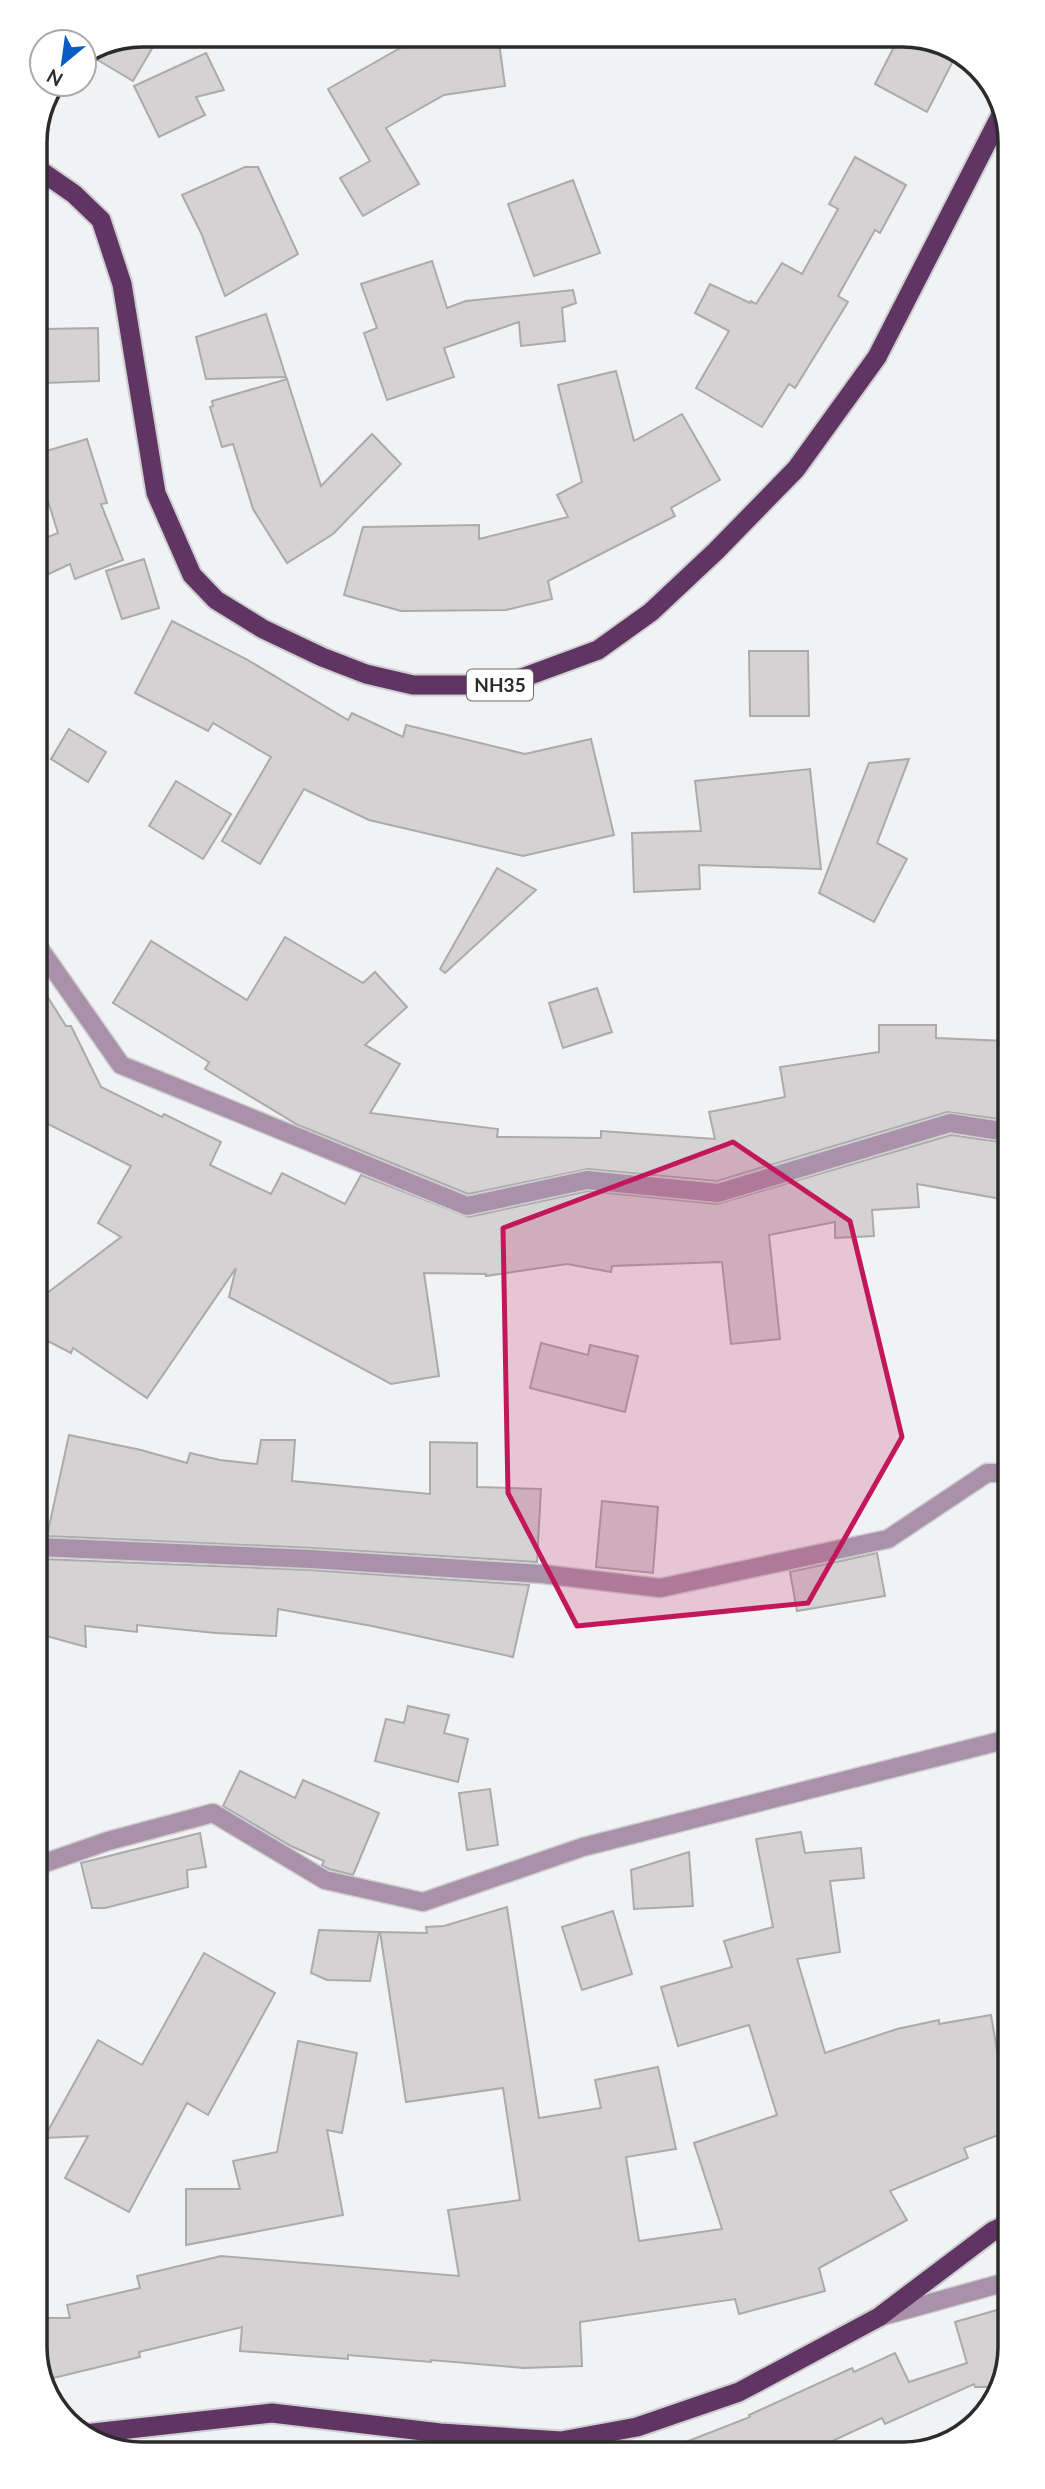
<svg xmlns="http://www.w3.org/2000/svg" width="1045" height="2489" font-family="Lato,sans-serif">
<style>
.building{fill:#d4d2d3;stroke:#acaaab;stroke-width:2}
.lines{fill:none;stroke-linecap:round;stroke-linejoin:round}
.minor-casing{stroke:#cdcecf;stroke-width:21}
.trunk-casing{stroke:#cdcecf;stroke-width:23}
.minor{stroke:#aa91aa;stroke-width:18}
.trunk{stroke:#603463;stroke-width:19}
.marked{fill:#c2185b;fill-opacity:0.2;stroke:#c2185b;stroke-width:5;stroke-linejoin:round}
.labels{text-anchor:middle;stroke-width:7;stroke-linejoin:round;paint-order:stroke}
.shield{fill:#fff;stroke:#6b6b6b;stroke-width:2}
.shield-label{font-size:19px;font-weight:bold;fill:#2b2b2c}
.rim{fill:none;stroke:#2b2b2c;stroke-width:3.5}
</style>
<rect width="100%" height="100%" fill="#f0f2f3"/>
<!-- building -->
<g class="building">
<polygon points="142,35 160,35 133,81 91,56"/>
<polygon points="423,35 498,35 505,86 444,95 386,128 419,184 363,216 340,178 370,161 328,89"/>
<polygon points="900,35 910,35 957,53 927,112 875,84"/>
<polygon points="206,53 224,90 196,97 205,115 159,137 134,86"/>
<polygon points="855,157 906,185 880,233 875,230 838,296 848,302 795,388 789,384 762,427 696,388 729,331 695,313 710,284 750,303 751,301 756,304 782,263 802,274 838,209 829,204"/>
<polygon points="245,167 258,167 298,254 225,296 201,233 182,195"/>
<polygon points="573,180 600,253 534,276 508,204"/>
<polygon points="432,261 447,308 466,301 573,290 576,303 562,308 565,341 521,346 519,322 444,348 454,377 387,400 364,333 377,328 361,284"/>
<polygon points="266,314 286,377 206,379 196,337"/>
<polygon points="98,328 99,381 44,383 43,329"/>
<polygon points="616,371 634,441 682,414 720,480 671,508 675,516 548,581 552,599 506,610 401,611 344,595 363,527 479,525 479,539 568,517 557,495 582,482 558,385"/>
<polygon points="287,379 321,486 372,434 401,464 333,534 287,563 253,509 233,444 222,447 210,407 213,406 212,401"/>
<polygon points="87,439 107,503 101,504 123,560 75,579 70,564 36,580 36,542 58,533 36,463 36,454"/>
<polygon points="144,559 159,608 122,619 106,571"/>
<polygon points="172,621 246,659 348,720 352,713 403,737 406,725 525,754 591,739 614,835 523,856 369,820 304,789 260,864 222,841 271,757 213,723 208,731 135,693"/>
<polygon points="749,651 808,651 809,716 750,716"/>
<polygon points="69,729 106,752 88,782 51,759"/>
<polygon points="909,759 877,843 907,859 874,922 819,893 869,763"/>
<polygon points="810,769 821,869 699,865 700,889 634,892 632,833 701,831 695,781"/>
<polygon points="176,781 231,814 203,859 149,826"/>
<polygon points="497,868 536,890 445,973 440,969"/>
<polygon points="285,937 363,983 375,972 407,1007 365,1045 400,1064 370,1113 498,1129 497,1137 601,1138 601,1131 715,1139 709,1112 785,1097 780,1067 879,1052 879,1025 936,1025 936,1038 1007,1041 1007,1120 947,1112 717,1181 588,1169 468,1194 298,1125 205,1069 209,1062 113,1003 151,941 247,1000"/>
<polygon points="37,980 66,1026 71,1026 101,1087 162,1117 164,1114 221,1142 210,1165 271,1194 282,1173 345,1204 361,1175 469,1217 588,1191 717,1204 951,1135 1007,1143 1007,1200 917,1184 919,1207 872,1210 874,1236 835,1238 835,1222 769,1235 780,1339 731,1344 722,1262 612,1266 611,1272 567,1264 486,1276 486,1274 424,1273 439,1376 391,1384 229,1297 236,1268 147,1398 73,1348 71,1353 38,1336 38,1300 121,1237 98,1223 131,1166 38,1119"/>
<polygon points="597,988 612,1032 563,1048 549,1003"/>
<polygon points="541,1343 588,1355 590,1345 638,1356 625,1412 530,1388"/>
<polygon points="69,1435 141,1450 187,1463 190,1453 220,1460 257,1464 261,1440 295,1440 292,1481 430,1494 430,1442 477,1443 477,1487 541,1489 537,1562 312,1548 47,1536"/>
<polygon points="602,1501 658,1507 653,1573 596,1567"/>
<polygon points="877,1553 885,1596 797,1611 790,1572"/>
<polygon points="42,1559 310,1570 529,1585 513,1657 372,1626 278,1609 276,1636 216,1633 137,1625 137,1632 85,1626 86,1647 39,1634 39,1575"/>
<polygon points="408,1706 449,1715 444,1733 468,1739 458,1782 375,1761 386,1719 404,1723"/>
<polygon points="240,1771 295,1798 303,1780 379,1813 353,1875 329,1869 322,1865 324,1861 291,1846 223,1806"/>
<polygon points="490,1789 498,1845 467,1850 459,1793"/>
<polygon points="801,1832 805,1853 861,1848 864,1878 830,1881 840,1952 797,1959 825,2053 897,2029 939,2020 939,2024 991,2015 997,2050 1009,2045 1009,2131 964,2148 968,2158 890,2191 907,2220 819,2268 825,2291 739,2314 735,2299 580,2322 582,2366 524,2368 431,2360 431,2362 348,2355 348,2359 240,2351 242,2327 139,2352 140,2357 41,2381 40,2318 70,2318 67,2305 140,2288 137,2276 221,2256 459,2276 448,2210 520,2200 503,2088 406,2102 380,1932 427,1933 426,1927 444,1926 507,1907 539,2118 601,2108 595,2080 658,2067 676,2149 626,2157 639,2241 722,2229 694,2143 777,2115 749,2025 678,2046 661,1987 732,1967 724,1941 773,1927 756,1839"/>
<polygon points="200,1833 206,1867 187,1870 188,1887 105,1908 92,1908 81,1863"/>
<polygon points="689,1852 693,1906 634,1909 631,1870"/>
<polygon points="613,1911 632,1974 582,1990 562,1927"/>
<polygon points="319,1930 379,1932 370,1981 327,1980 311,1973"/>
<polygon points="204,1953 275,1993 208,2115 187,2103 129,2212 65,2178 88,2136 44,2138 98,2040 142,2065"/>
<polygon points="298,2041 357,2053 342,2133 327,2130 343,2215 186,2245 186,2189 240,2189 233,2161 277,2152"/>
<polygon points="1004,2308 1010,2329 1010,2347 996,2387 975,2387 974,2384 885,2424 882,2418 815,2449 673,2450 673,2447 750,2417 749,2415 852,2368 854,2372 895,2353 909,2382 967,2363 955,2322"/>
</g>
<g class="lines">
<!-- minor casing -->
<g class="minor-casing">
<g id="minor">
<polyline points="37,945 121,1065 467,1206 587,1180 718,1193 950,1123 1007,1132"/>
<polyline points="39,1547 311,1559 542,1574 660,1588 888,1539 987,1473 1008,1473"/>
<polyline points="39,1865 108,1841 213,1813 325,1880 423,1902 583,1847 1008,1739"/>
<polyline points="883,2316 1010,2281"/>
</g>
</g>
<!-- trunk casing -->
<g class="trunk-casing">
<g id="trunk">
<polyline points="35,167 74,194 101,220 122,284 156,493 192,575 216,600 263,629 322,657 366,674 413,685 503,685 598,650 651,612 716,551 796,469 877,357 1004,109"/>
<polyline points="84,2434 272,2413 440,2433 561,2441 637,2427 739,2392 879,2317 993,2231 1010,2223"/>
</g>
</g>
<!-- minor -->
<use href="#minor" class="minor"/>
<!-- trunk -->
<use href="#trunk" class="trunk"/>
</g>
<!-- marked area -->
<path class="marked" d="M733 1142 850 1221 902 1437 808 1603 577 1626 508 1493 503 1228Z"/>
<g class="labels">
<!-- shield labels -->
<rect class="shield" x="467" y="669.5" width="66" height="31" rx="5"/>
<g class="shield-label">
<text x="500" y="692">NH35</text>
</g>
</g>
<!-- crop -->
<path d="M0 0H1045V2489H0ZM142 47H903A95 95 0 0 1 998 142V2347A95 95 0 0 1 903 2442H142A95 95 0 0 1 47 2347V142A95 95 0 0 1 142 47Z" fill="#fff" fill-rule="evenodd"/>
<path class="rim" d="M142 47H903A95 95 0 0 1 998 142V2347A95 95 0 0 1 903 2442H142A95 95 0 0 1 47 2347V142A95 95 0 0 1 142 47Z"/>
<!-- north arrow -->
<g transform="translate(63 63) rotate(209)"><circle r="33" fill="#ffffff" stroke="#aaaaab" stroke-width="2"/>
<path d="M0-5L12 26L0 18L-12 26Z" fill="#075cc6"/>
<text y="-10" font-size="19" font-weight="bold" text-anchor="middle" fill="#2b2b2c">N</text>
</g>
</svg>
